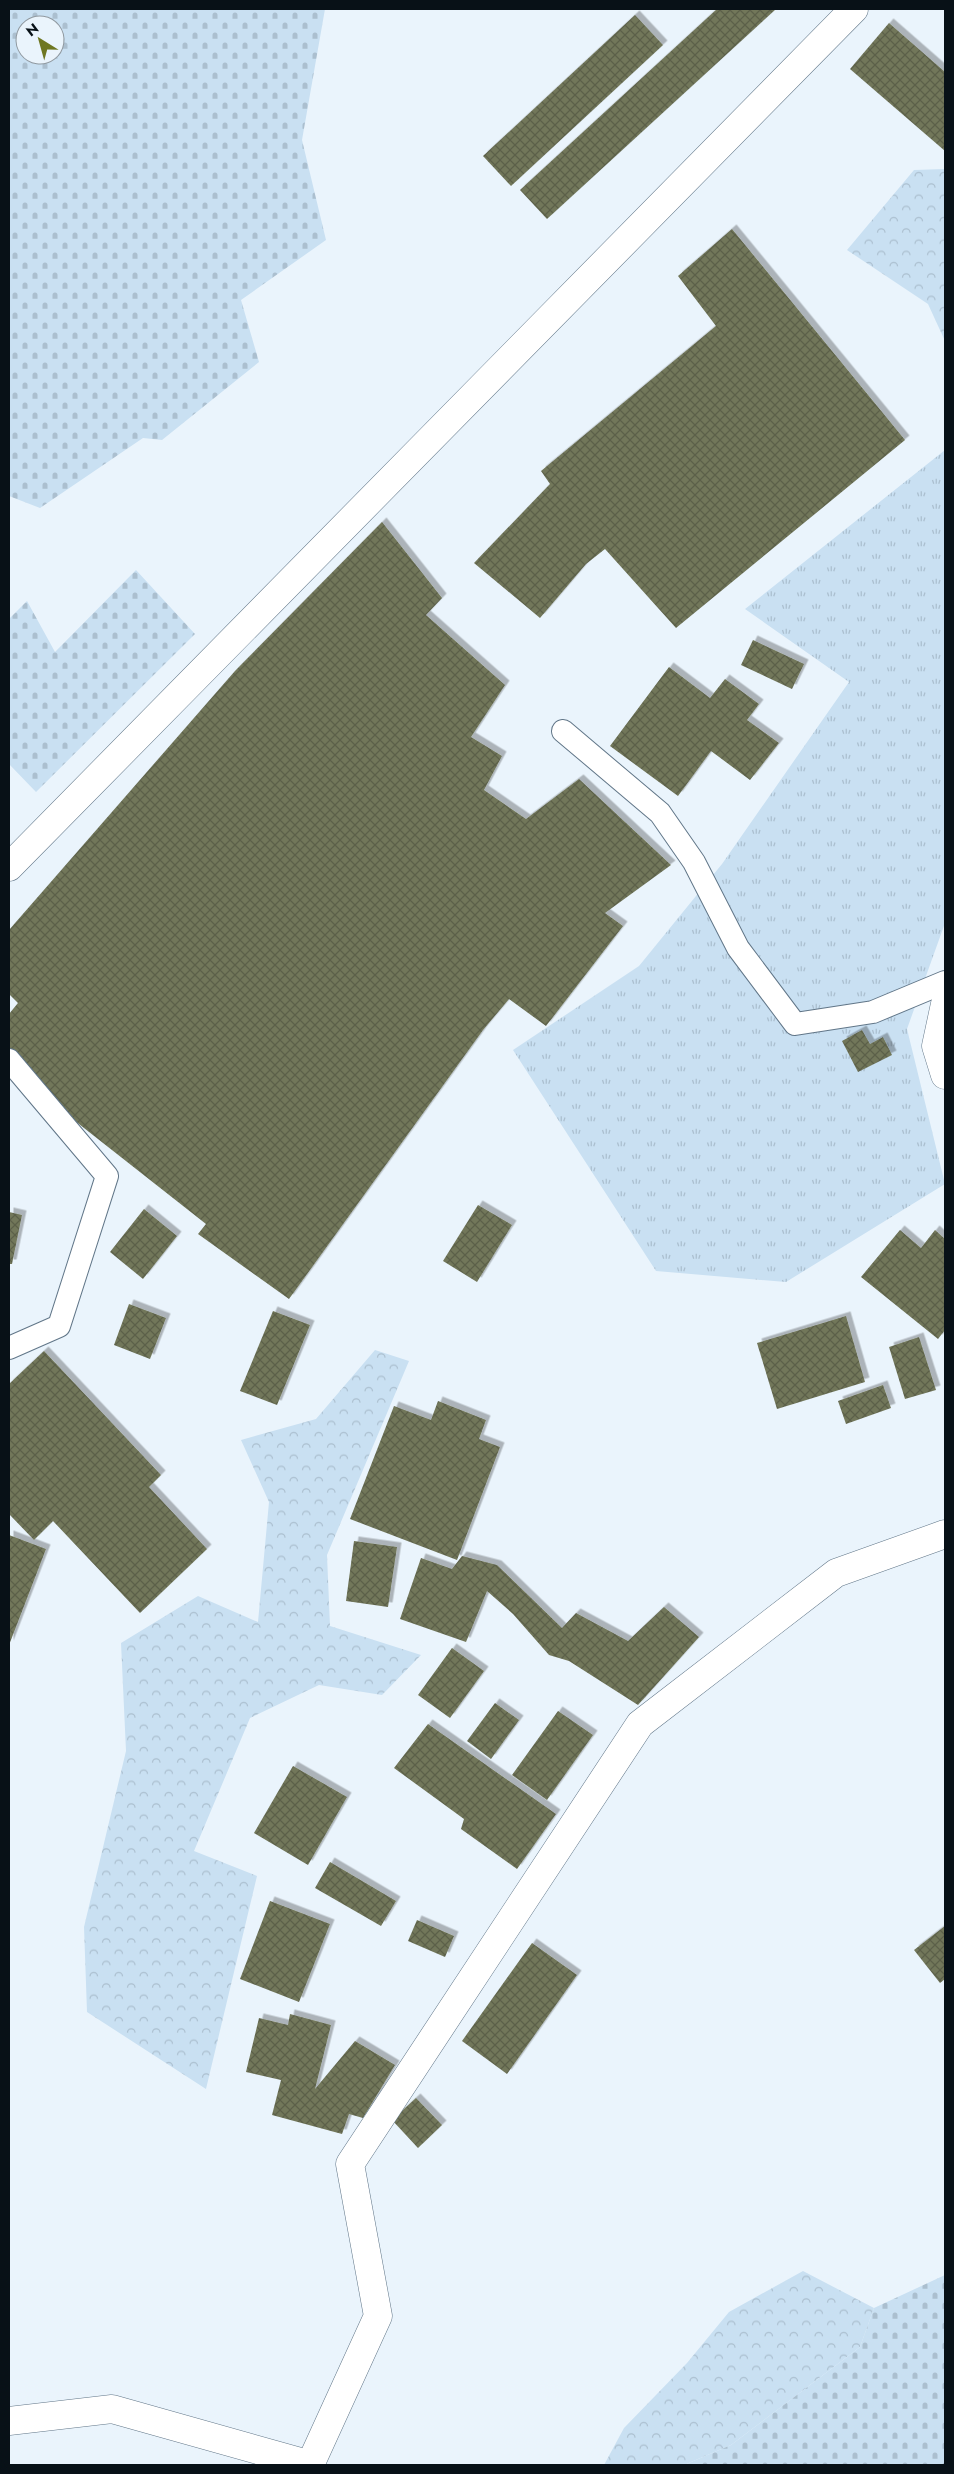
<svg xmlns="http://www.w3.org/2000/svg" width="954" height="2474" font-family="Jost,sans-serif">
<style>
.grass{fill:url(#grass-tufts)}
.forest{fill:url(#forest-crowns)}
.cemetery{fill:url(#cemetery-stones);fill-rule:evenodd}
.building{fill:url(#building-cross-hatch);filter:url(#shadow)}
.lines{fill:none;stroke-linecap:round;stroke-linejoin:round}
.lane-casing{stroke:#617688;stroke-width:24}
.street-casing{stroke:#617688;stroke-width:29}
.secondary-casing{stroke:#617688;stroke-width:29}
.lane{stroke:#fff;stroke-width:22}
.street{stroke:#fff;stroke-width:28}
.secondary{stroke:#fff;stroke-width:28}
</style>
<defs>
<pattern id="grass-tufts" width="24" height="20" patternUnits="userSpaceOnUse" patternTransform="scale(1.25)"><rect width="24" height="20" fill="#c9e0f2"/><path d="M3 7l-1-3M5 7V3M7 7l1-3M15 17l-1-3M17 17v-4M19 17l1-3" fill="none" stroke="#abbfcf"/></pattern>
<pattern id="forest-crowns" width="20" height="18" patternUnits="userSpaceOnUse" patternTransform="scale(1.25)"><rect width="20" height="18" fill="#c9e0f2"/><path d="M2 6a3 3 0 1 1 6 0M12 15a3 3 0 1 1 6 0" fill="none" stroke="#abbfcf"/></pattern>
<pattern id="cemetery-stones" width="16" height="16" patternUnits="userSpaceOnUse" patternTransform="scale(1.25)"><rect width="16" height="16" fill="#c9e0f2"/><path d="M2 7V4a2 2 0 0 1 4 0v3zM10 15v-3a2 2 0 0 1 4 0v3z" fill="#abbfcf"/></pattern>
<pattern id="building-cross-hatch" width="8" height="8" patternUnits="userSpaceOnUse" patternTransform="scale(1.25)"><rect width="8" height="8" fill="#72775a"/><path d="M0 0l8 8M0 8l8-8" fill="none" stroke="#5c6049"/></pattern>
<filter id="shadow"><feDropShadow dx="4.5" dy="-4.5" stdDeviation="0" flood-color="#0004"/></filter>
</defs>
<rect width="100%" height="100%" fill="#eaf4fc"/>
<!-- grass -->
<polygon class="grass" points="945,450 945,923 907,1029 945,1184 786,1282 656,1271 513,1050 639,966 722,864 849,682 745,609"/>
<!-- forest -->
<g class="forest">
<polygon points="945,169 945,341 928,304 847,250 914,170"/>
<polygon points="375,1350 409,1361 327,1555 330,1626 421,1655 382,1695 319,1685 250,1718 194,1851 257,1876 206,2089 87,2012 84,1927 126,1751 121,1643 198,1596 258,1622 269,1502 241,1440 316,1419"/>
<polygon points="803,2271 874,2308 860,2347 731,2445 684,2465 604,2465 624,2428 687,2363 729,2312"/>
</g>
<!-- cemetery -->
<g class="cemetery">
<path d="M9 9H325L302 140 326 240 241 300 259 362 162 440 143 438 40 508 9 496ZM25 25H55V55H25Z"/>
<polygon points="136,570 195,634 36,792 9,764 9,619 27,601 55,652"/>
<polygon points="945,2275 945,2465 684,2465 731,2445 860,2347 874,2308"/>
</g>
<!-- building -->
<g class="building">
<polygon points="717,9 776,9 547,219 520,190"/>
<polygon points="635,15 663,45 511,186 483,156"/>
<polygon points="889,23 945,72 945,151 850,69"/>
<polygon points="732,229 905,440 676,628 605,549 586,564 540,618 474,563 550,484 541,471 716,326 678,276"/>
<polygon points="382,522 442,598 426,615 505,685 471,737 502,756 484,790 526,819 579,779 671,865 605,913 623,926 546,1026 509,999 483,1030 289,1299 198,1234 206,1224 56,1106 9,1054 9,1014 18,1003 9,994 9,930 235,671"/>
<polygon points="753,640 804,664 792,689 741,665"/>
<polygon points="669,667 710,698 725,679 759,704 747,720 779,743 750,780 711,751 678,796 610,746"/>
<polygon points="862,1030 870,1044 883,1037 892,1055 858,1072 842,1041"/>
<polygon points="478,1205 512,1225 477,1282 443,1261"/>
<polygon points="144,1209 177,1236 143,1279 110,1252"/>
<polygon points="9,1212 22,1215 12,1264 9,1264"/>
<polygon points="900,1230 921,1248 935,1230 945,1239 945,1330 938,1339 861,1277"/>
<polygon points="129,1304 166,1318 150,1359 114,1345"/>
<polygon points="273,1311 310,1325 277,1405 240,1391"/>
<polygon points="846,1316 865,1382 777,1409 757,1343"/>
<polygon points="919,1337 936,1390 905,1399 889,1347"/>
<polygon points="44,1351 161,1475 149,1487 207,1549 140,1613 53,1521 34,1540 9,1514 9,1384"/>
<polygon points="883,1385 891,1408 846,1424 838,1401"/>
<polygon points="438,1401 486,1420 479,1439 500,1447 457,1560 350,1519 394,1406 431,1420"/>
<polygon points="9,1535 46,1549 9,1645"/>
<polygon points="354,1541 397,1547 388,1607 346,1601"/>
<polygon points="462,1556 497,1565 562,1628 576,1613 628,1641 664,1607 699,1637 638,1705 569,1661 549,1655 513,1614 487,1591 466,1642 400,1619 421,1558 452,1569"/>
<polygon points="452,1648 484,1671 450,1718 418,1695"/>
<polygon points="495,1703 519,1720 491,1759 467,1741"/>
<polygon points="558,1711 593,1735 547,1800 512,1775"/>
<polygon points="428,1724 556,1814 517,1869 461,1829 464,1819 394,1768"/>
<polygon points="293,1766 347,1797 308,1865 254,1833"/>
<polygon points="330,1862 396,1901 381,1926 315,1888"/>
<polygon points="270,1901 330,1924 299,2002 240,1979"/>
<polygon points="417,1920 454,1936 445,1957 408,1941"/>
<polygon points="945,1926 945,1979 940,1983 914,1950"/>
<polygon points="532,1943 577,1975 507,2074 462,2041"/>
<polygon points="290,2014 331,2025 315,2089 355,2041 395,2065 363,2118 349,2114 342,2134 272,2115 281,2080 246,2072 259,2018 288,2025"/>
<polygon points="416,2098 442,2125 418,2148 392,2120"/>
</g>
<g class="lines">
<!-- lane casing -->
<g class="lane-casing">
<g id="lane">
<polyline points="563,731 660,813 694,862 738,948 795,1024 873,1012 945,982"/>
<polyline points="9,1060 107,1176 59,1326 9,1348"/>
</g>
</g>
<!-- street casing -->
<g class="street-casing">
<g id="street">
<polyline points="945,1004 936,1046 945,1075"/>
<polyline points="9,2421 112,2409 311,2465"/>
<polyline points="310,2465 378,2316 350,2164 640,1724 836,1573 945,1534"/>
</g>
</g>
<!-- secondary casing -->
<g class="secondary-casing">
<polyline id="secondary" points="9,867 854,9"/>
</g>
<!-- lane -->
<use href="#lane" class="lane"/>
<!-- street -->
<use href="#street" class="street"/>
<!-- secondary -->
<use href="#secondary" class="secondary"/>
</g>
<!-- border -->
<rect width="954" height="2474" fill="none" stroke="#081117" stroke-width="20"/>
<!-- north arrow -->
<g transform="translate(40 40) rotate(323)"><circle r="24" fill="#eaf4fc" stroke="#9099a0"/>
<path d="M0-4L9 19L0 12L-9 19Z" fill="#6e7722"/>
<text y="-8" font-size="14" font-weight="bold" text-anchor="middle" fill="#081117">N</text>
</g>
</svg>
